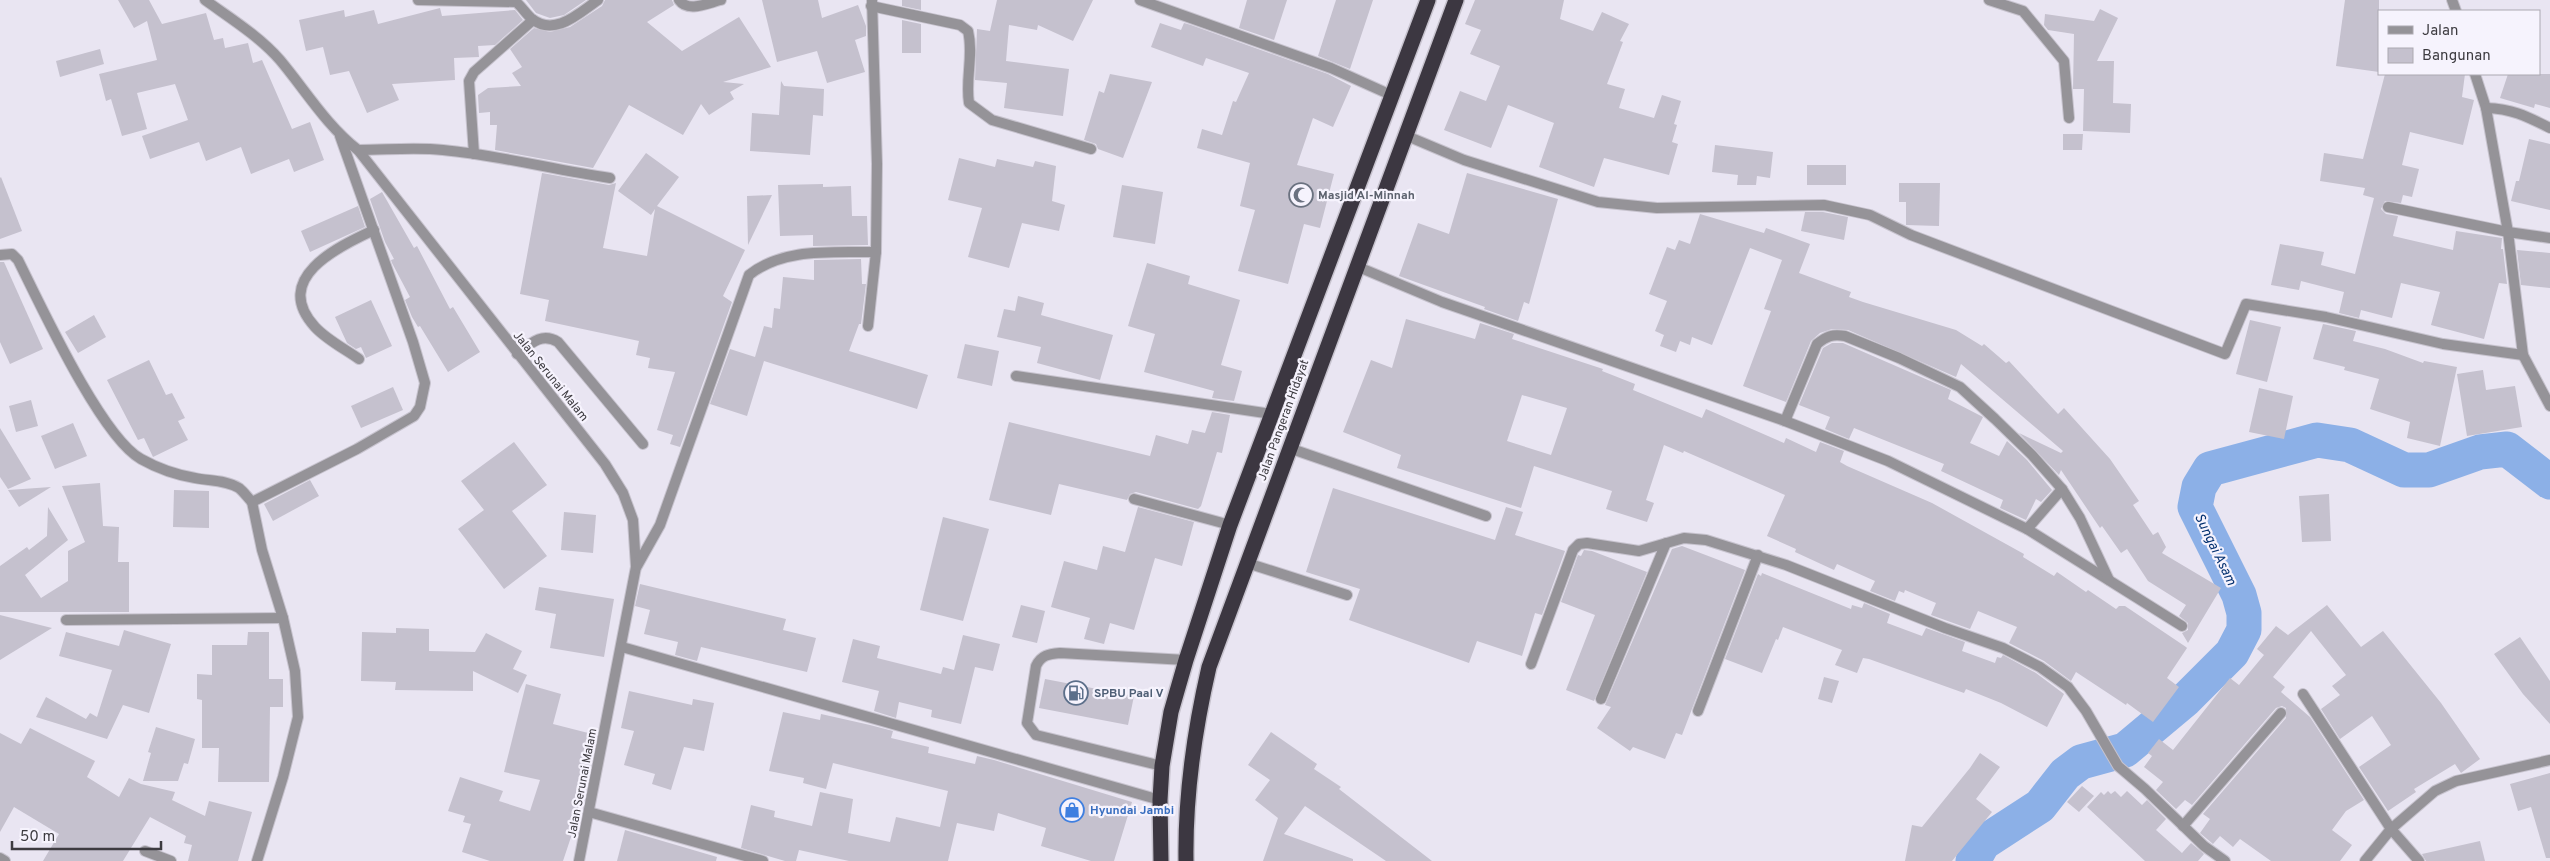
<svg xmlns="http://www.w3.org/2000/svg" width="2550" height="861" font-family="Overpass,sans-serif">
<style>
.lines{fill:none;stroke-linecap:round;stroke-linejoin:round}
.river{stroke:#8cb0e7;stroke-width:35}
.building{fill:#c5c1ce;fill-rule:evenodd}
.lane-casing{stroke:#c7c3ce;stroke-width:12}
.street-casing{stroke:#c7c3ce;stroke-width:12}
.highway-casing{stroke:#c7c3ce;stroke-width:18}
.lane{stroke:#959398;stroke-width:10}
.street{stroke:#959398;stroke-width:10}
.highway{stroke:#3c3741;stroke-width:15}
.labels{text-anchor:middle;stroke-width:4.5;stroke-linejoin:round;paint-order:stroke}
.worship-label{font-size:12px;font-weight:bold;fill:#5b616d;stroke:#f6f3fd;text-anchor:start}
.street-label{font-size:12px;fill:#3d3b40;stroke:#f6f3fd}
.service-label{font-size:12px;font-weight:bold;fill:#4e5e75;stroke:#f6f3fd;text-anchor:start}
.shop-label{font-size:12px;font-weight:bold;fill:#366cbe;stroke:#f6f3fd;text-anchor:start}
.water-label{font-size:14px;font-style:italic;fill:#03306f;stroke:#f6f3fd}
</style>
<rect width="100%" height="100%" fill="#e9e5f2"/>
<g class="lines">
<!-- river -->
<polyline class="river" points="1973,861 1983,843 2040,806 2065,774 2081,762 2125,750 2186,699 2232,653 2244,630 2244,613 2239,595 2195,507 2199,487 2210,469 2317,440 2350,445 2404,470 2429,470 2480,452 2507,449 2550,482"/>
</g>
<!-- building -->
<g class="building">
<polygon points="118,0 149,0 162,24 206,13 214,40 223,38 225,48 248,43 253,63 262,60 292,129 310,122 324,160 294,172 289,159 251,174 241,147 206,161 199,142 150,159 142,136 188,120 175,84 137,93 147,129 122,136 111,99 106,101 99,74 157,60 147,21 134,28"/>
<polygon points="526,0 586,0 564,15 550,18 536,13"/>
<polygon points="605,0 672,0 674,5 647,22 682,51 739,17 771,67 723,82 744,84 730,92 734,99 709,115 701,104 683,135 629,105 593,168 495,150 497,125 490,125 490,112 479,113 478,95 488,88 521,86 512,73 522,67 510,49 534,28 550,32 570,27 602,6"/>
<polygon points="762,0 818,0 822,18 858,5 866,26 866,36 855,40 865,72 827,83 817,51 777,62"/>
<polygon points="902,0 921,0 921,10 902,6"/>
<polygon points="997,0 1093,0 1073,41 1038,25 1037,30 1009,25 1006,61 1069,69 1063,116 1004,108 1007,83 975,80 977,29 990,31"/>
<polygon points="1247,0 1287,0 1274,40 1239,28"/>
<polygon points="1336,0 1373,0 1350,69 1318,56"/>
<polygon points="1475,0 1564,0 1560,19 1593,31 1602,12 1629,24 1620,41 1623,42 1607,84 1625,89 1619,108 1654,118 1662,95 1681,101 1674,124 1677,125 1672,142 1678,144 1669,175 1604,158 1594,187 1539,167 1554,123 1508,105 1491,148 1444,130 1460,91 1486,101 1500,66 1470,54 1481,30 1465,24"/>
<polygon points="2345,0 2379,0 2379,72 2336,66"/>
<polygon points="440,8 442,16 515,10 523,20 495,45 478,46 479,57 454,58 455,80 392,84 399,100 367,113 349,71 330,75 323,47 306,51 299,20 344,10 345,17 374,10 378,24"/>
<polygon points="2100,9 2118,18 2097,61 2114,61 2113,103 2131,104 2130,133 2083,131 2084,89 2073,89 2074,34 2048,30 2044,25 2045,14 2094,21"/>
<polygon points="902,20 921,24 921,53 902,53"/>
<polygon points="1160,23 1181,30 1184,23 1191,25 1328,74 1351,86 1333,127 1313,118 1297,165 1334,174 1320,228 1304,224 1288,284 1238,271 1255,210 1240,206 1250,163 1197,148 1202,129 1222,135 1233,101 1236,102 1249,73 1206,58 1203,66 1151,47"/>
<polygon points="100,49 104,64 60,77 56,61"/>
<polygon points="1110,74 1152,82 1123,158 1098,149 1096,144 1084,140 1099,91 1104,93"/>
<polygon points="2385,74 2465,74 2462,97 2474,100 2463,145 2410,132 2402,165 2419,169 2412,197 2403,195 2401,203 2385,201 2381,209 2386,214 2398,216 2393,236 2453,250 2456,231 2502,238 2501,249 2503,249 2507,284 2499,283 2484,339 2431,325 2440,292 2401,283 2392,318 2361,310 2359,318 2339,313 2344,292 2301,281 2299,290 2271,285 2280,244 2324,252 2321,265 2355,274 2374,198 2363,195 2365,188 2320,181 2324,153 2363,159"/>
<polygon points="2508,74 2550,74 2550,108 2535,104 2534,108 2500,98"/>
<polygon points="781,81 784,86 824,89 823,116 813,115 810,155 750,151 752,113 779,115"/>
<polygon points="2063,134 2083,134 2082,150 2063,150"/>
<polygon points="2529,139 2550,144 2550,210 2511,201 2516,181 2519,181"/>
<polygon points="1715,145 1773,152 1770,178 1757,176 1756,185 1737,185 1738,175 1712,172"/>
<polygon points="646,153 679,177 657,206 745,250 723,296 732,302 680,447 670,444 673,435 657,430 675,372 648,368 650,358 636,355 639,341 545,321 549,300 520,294 542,173 609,185 616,183 603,248 647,256 655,209 651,215 618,191"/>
<polygon points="959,158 995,167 997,159 1033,167 1035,161 1056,166 1052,201 1065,205 1059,231 1022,223 1009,268 968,257 982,208 948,200"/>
<rect x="1807" y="165" width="39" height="20"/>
<polygon points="1467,173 1558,199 1529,304 1524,302 1518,321 1484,309 1485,307 1399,276 1418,223 1449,234"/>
<polygon points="1,177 22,231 0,239 0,178"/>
<polygon points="1899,183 1940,183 1939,226 1906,225 1906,202 1899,202"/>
<polygon points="823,184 823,187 851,186 852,216 867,216 868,245 813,246 813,235 780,236 778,185"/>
<polygon points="1122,185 1163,192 1155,244 1113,237"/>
<polygon points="382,192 414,248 417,246 450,309 453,307 480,352 448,372 420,326 418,327 412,317 405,300 410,297 392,263 391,260 394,259 385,242 370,199"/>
<polygon points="772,195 748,245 747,196"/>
<polygon points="358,206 365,227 310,252 301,231"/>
<polygon points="1805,212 1823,212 1848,217 1844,240 1801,231"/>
<polygon points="1700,214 1764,233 1766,228 1810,244 1799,273 1851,292 1849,297 1863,302 1956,330 1982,346 1984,344 2006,363 2009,361 2058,414 2064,408 2110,459 2139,501 2133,505 2153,535 2158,532 2166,547 2162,553 2221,588 2188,643 2182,633 2188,630 2188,623 2179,616 2186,605 2148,581 2127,549 2121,553 2102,526 2100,528 2061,470 2059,475 2019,433 2061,453 2063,451 1961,364 1956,377 1848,330 1832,329 1820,333 1811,341 1786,402 1743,386 1771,311 1764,309 1782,260 1750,248 1712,345 1692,337 1690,345 1680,341 1676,352 1660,346 1664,335 1655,331 1667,301 1649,294 1667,247 1675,250 1679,240 1690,244"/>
<polygon points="2517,250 2550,253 2550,288 2521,285"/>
<polygon points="861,259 862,284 866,284 861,324 859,324 849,351 928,375 917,409 764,361 747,416 710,404 730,349 755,357 764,326 772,328 774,308 780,309 783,277 814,280 814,260"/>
<polygon points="0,262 4,262 43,349 10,364 0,342"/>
<polygon points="1147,263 1190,276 1188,284 1240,300 1221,365 1242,371 1234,401 1212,398 1214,391 1144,372 1155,334 1128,326"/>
<polygon points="1018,296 1044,303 1041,315 1113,335 1100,380 1037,363 1041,347 997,337 1004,309 1015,311"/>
<polygon points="371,300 392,346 366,358 361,347 356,349 347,343 335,317"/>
<polygon points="94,315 106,337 78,353 65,332"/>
<path d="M1406 319 1475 339 1480 323 1514 334 1512 339 1603 369 1602 371 1635 384 1633 390 1702 418 1706 409 1784 443 1786 438 1816 452 1820 442 1844 451 1840 462 1847 466 1932 503 2024 554 2023 557 2054 576 2057 572 2086 592 2088 590 2116 609 2119 606H2125L2186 647 2187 648 2167 678 2179 687 2153 722 2127 703 2126 705 2076 672 2071 681 2044 661 2009 643 2017 627 1978 611 1970 629 1931 615 1936 603 1905 590 1904 593 1899 591 1895 601 1870 591 1875 581 1837 564 1834 570 1795 552 1796 549 1767 536 1785 495 1684 451 1683 453 1664 445 1646 500 1654 503 1647 522 1606 509 1612 491 1534 466 1521 508 1397 468 1401 455 1343 432 1371 360 1392 368ZM1522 395 1567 408 1551 455 1507 441Z"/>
<polygon points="2250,320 2281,327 2267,382 2236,374"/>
<polygon points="2323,324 2356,331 2353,341 2385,349 2423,363 2424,361 2457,367 2440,446 2407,438 2410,422 2370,409 2379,379 2344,370 2345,367 2313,359"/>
<polygon points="1832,343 1843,343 1951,390 1948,399 1983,417 1970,443 1999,456 2007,441 2027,460 2052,490 2041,502 2036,499 2026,520 2000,508 2003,500 1941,471 1944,464 1854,428 1849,439 1825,429 1830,417 1799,405 1823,348"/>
<polygon points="965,344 999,351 992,386 957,378"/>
<polygon points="149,360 166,395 172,393 185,418 178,421 188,440 153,457 144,438 138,440 107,380"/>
<polygon points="2483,370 2486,390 2515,386 2522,427 2467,436 2457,374"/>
<polygon points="393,387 403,410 361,428 351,406"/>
<polygon points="2259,388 2293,396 2284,439 2249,432"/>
<polygon points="31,400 38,426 16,432 9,406"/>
<polygon points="1212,412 1230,415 1222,453 1217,452 1201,506 1198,509 1136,492 1130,494 1127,500 1059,484 1051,515 989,500 1009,422 1150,456 1156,435 1188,444 1192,430 1205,433"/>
<polygon points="73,423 87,456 55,469 41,436"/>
<polygon points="0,428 31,479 8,489 0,477"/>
<polygon points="514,442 547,485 512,511 547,556 504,589 458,529 484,510 461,481"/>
<polygon points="310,480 319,496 273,521 264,504"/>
<polygon points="100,483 103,526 119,527 118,562 129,562 129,612 0,612 0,566 27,547 29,550 47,536 48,507 68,540 25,575 41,598 68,581 68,551 85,542 62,486"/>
<polygon points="51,487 19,507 8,490"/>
<polygon points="1333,488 1495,540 1506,507 1523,512 1515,535 1565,551 1542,615 1535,613 1522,656 1477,641 1469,663 1349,620 1360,589 1306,572"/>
<polygon points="174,490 209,491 209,528 173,527"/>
<polygon points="2329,494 2331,541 2302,542 2299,496"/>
<polygon points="1138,507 1194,522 1182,566 1155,558 1134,630 1110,623 1104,644 1084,639 1090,618 1051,607 1064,561 1097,570 1103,546 1125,552"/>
<polygon points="564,512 596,515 593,553 561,550"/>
<polygon points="943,517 989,529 963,621 920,610"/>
<polygon points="1682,546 1745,570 1682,735 1676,733 1665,759 1633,747 1630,751 1597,728 1611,707 1605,705 1672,549"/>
<polygon points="1584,550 1592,551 1647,572 1594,701 1566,690 1595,615 1561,602 1578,555 1581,556"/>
<polygon points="1762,573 1851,609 1852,605 1862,608 1864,603 1890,614 1887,623 1922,636 1926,628 1965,642 1962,651 1995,663 1997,657 2001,658 2003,655 2036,673 2064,694 2047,727 2001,703 1966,689 1964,693 1869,659 1863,658 1857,673 1835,665 1842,650 1783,627 1778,640 1776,639 1762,673 1725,659 1758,574 1761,576"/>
<polygon points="640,584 786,619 783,630 816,638 807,672 701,647 697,661 675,655 678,642 644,634 650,610 635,606"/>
<polygon points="539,587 614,599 604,657 550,648 556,614 535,610"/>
<polygon points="1021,605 1045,611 1037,643 1012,637"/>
<polygon points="2327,605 2361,647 2383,631 2441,703 2480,759 2461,773 2455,764 2414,789 2416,792 2388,811 2359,767 2391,745 2372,716 2340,739 2321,709 2340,695 2332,686 2346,675 2311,631 2273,677 2285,687 2281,692 2310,717 2364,800 2346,811 2332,830 2352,845 2340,861 2271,861 2240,839 2233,847 2220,836 2213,844 2200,833 2210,819 2203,814 2286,718 2286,708 2282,706 2276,708 2192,805 2185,800 2176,809 2156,790 2163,782 2144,767 2152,756 2148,753 2159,739 2173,750 2230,678 2239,685 2264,655 2257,649 2276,626 2288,635"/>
<polygon points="0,615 52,628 0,660"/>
<polygon points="396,628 429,629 429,651 475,652 486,633 522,651 513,669 527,675 518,693 473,671 473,691 395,690 396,682 361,681 362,632 396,633"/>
<polygon points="124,630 171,644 149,713 123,705 107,739 36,717 46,697 86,719 90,713 97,717 112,670 59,656 66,632 119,646"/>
<polygon points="248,632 269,632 269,679 283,679 283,707 270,707 269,782 218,782 219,748 202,748 202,700 197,699 197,674 212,675 212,645 247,645"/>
<polygon points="963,635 1000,644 993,671 975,667 961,724 931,717 932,710 899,702 896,718 874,711 879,691 842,682 853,639 880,646 877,658 941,674 943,667 954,670"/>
<polygon points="2520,637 2550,681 2550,724 2523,694 2494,654"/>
<polygon points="1824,677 1839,681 1832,703 1818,699"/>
<polygon points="1045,679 1134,696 1128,725 1039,708"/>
<polygon points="526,684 561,694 553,724 596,735 584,798 563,861 490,861 462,852 471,824 463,822 465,816 448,811 460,777 503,791 499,801 530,811 540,780 504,772"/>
<polygon points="629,691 692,705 693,699 714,703 704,751 684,747 671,790 652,784 655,774 624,765 634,731 621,728"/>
<polygon points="783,712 820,720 821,714 870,725 893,731 891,738 929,747 928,753 975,764 977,756 994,760 1132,802 1114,861 1091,861 1041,846 1046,828 998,813 994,831 957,823 948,861 849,861 799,850 796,861 785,861 741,848 751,805 775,811 774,817 812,826 820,792 853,799 848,833 890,842 896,817 940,827 948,791 833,763 826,789 803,783 804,778 769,771"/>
<polygon points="156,727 195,739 188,764 184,763 178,781 143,781 151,753 148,752"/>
<polygon points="30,728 95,761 87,777 119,797 129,778 141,784 175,792 172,800 205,816 209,801 252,812 238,861 188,861 192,845 184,843 186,836 150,817 123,861 43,861 59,834 14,807 0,832 0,733 21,744"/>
<polygon points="1271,732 1317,764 1314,769 1341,787 1339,789 1432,861 1386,861 1305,806 1284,834 1353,859 1353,861 1263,861 1278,818 1255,800 1270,780 1248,765"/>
<polygon points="1980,753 2000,767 1976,799 1992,812 1952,861 1905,861 1912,825 1922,827 1970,768"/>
<polygon points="2550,773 2550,858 2546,858 2531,807 2518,811 2510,784"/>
<polygon points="2082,786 2094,796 2079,812 2067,802"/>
<polygon points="2108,791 2111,794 2115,791 2121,797 2127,791 2142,805 2147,800 2166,819 2156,830 2182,853 2191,843 2204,854 2198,861 2145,861 2087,807 2101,792 2104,795"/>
<polygon points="625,830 717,857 716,861 617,861"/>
<polygon points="2480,841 2485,861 2426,861 2422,854"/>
</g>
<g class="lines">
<!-- lane casing -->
<g class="lane-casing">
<g id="lane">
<path d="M517 354C531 343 542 332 558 342L643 444"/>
<path d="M1162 766 1036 735 1027 723 1036 666C1041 655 1049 654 1060 653L1186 660"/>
</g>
</g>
<!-- street casing -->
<g class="street-casing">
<g id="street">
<path d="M205 0C230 18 259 36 280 60 306 91 326 125 358 150L605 464 623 493 633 520 636 567 579 861"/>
<path d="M418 0 516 2C522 7 526 14 532 19 555 37 579 13 598 0"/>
<path d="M679 0C688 13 708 3 721 0"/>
<polyline points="1140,0 1331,68 1391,95"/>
<polyline points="1989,0 2023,11 2064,61 2069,118"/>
<polyline points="2452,0 2456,11"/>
<path d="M871 6 960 25 968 31C974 55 965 79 969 103L992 120 1091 149"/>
<polyline points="2475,74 2486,108 2508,232 2523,355 2550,406"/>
<path d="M2486 108C2513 109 2526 116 2550 128"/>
<polyline points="1407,136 1464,160 1598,202 1657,208 1824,205 1870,215 1911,235 2225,354 2246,304 2326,317 2443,344 2523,355"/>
<path d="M358 150C386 150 415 147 443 150 499 155 554 170 610 178"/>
<polyline points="474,154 469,81 474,72 533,20"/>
<polyline points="2388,207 2508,232 2550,238"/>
<path d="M0 255 12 254 18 260C40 304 101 437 141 459 157 468 177 475 195 478 209 481 226 480 239 488 244 492 248 498 252 502L357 449 414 416 420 407 425 383 413 342 340 136"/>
<polyline points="1356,266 1442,302 1785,421 1888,461 2027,529 2182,626"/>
<polyline points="868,326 876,252 877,164 872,0"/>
<path d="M359 359C345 349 327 340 315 327 271 279 337 247 374 230"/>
<polyline points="1016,376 1272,414"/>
<path d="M1785 421 1817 344C1827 336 1832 334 1845 336L1899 358 1960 387 1995 419 2032 455 2062 489 2080 518 2109 580"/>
<polyline points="1289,448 1486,516"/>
<polyline points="1134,499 1230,525"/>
<polyline points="252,502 262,550 283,618 295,671 298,717 283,777 257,861"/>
<polyline points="2027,529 2062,489"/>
<polyline points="1247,563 1347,595"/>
<path d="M637 566 660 525 749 275C784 247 833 253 876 252"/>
<polyline points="66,620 283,618"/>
<polyline points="622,647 1160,800"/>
<polyline points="1531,664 1573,550 1579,544 1587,543 1639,551 1684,538 1706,540 1786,565 1945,628 2003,648 2040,667 2068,687 2086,711 2118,766 2145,789 2204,846 2225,861"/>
<polyline points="2303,694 2391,829 2419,861"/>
<polyline points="1601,699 1666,543"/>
<polyline points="1698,711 1758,555"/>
<polyline points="589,812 763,861"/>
<polyline points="2183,826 2281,713"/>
<polyline points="145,851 171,861"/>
<polyline points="0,858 5,861"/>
<polyline points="2365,861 2391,829 2435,791 2456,781 2550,760"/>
</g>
</g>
<!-- highway casing -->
<g class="highway-casing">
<g id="highway">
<polyline points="1161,861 1160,800 1162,766 1171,712 1186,660 1230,525 1428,0"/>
<path d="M1186 861C1185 794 1194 732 1209 667L1456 0"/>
</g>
</g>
<!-- lane -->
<use href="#lane" class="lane"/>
<!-- street -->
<use href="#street" class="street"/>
<!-- highway -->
<use href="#highway" class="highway"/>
</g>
<!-- icons -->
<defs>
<g id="mosque-ring" transform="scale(1.25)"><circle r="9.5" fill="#f6f3fd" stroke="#6b7280" stroke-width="1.5"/><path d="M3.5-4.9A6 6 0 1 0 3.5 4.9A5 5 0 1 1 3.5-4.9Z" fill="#6b7280"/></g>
<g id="fuel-ring" transform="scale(1.25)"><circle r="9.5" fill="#f6f3fd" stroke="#5c6f8a" stroke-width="1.5"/><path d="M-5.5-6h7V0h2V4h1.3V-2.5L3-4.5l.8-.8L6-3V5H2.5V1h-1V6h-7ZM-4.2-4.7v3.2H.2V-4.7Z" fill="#5c6f8a"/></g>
<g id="shop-ring" transform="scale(1.25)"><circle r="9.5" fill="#f6f3fd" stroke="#3f7fe0" stroke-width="1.5"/><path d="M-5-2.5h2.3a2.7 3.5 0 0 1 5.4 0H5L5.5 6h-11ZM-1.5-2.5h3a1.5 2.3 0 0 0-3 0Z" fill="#3f7fe0"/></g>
</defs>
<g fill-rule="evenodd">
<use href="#mosque-ring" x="1301" y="195"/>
<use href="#fuel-ring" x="1076" y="693"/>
<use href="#shop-ring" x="1072" y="810"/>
</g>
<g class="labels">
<!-- worship labels -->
<g class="worship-label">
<text x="1318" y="199">Masjid Al-Minnah</text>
</g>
<!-- street labels -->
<g class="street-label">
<text transform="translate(551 376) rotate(51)" y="4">Jalan Serunai Malam</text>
<text transform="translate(1283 420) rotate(-70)" y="4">Jalan Pangeran Hidayat</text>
<text transform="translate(582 783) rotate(-79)" y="4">Jalan Serunai Malam</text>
</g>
<!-- service labels -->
<g class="service-label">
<text x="1094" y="697">SPBU Paal V</text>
</g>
<!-- shop labels -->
<g class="shop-label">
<text x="1090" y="814">Hyundai Jambi</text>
</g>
<!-- water labels -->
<g class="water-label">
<text transform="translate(2216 549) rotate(64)" y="5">Sungai Asam</text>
</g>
</g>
<!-- legend -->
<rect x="2378" y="10" width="162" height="65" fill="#f6f3fd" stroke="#aca9b1"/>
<rect x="2388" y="26" width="25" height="8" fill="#959398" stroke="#aca9b1"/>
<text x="2422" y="35" font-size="15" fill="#3d3b40">Jalan</text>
<rect x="2388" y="48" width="25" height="15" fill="#c5c1ce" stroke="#aca9b1"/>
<text x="2422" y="60" font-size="15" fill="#3d3b40">Bangunan</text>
<!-- scale -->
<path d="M12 841v8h149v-8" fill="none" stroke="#3d3b40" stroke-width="2.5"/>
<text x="20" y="841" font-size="15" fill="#3d3b40" stroke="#f6f3fd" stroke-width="4" paint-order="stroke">50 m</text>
</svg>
